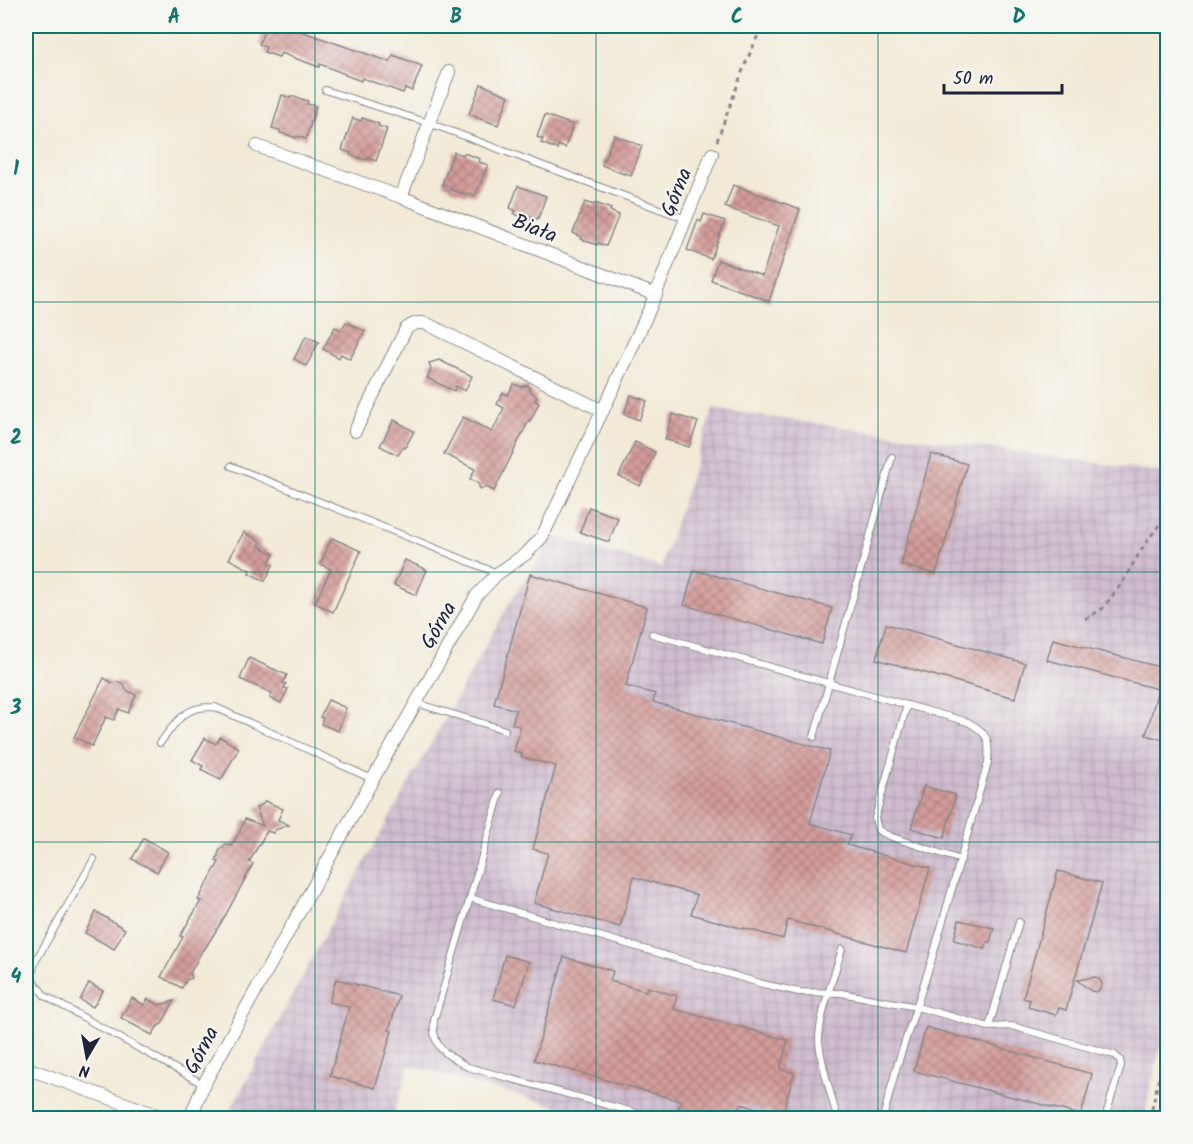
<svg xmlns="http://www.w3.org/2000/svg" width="1193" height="1144" font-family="Kalam,sans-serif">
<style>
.industrial{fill:url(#industrial-grid)}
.building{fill:url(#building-cross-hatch)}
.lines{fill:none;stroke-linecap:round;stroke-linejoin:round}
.service-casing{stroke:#8a8689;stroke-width:8}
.minor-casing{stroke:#8a8689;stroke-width:14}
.path{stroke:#8a8689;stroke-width:3;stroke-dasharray:4.5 4.5;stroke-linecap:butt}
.service{stroke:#fff;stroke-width:6}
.minor{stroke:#fff;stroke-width:12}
.grid{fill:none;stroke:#0f766e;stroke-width:1.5;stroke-opacity:0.55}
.labels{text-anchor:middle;stroke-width:4.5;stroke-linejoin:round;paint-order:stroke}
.street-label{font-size:21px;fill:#22223b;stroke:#f6f6f2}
.neatline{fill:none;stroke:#0f766e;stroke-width:2}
.grid-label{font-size:20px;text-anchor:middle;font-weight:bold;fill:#0f766e}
</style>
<defs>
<pattern id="industrial-grid" width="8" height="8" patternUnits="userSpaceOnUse" patternTransform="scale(1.5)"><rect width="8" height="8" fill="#cfbdcf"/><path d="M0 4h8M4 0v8" fill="none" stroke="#b1a2b3"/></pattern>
<pattern id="building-cross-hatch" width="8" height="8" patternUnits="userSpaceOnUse" patternTransform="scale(1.5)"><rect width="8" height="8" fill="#d49d9b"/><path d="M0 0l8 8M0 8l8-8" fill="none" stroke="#ac8080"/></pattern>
</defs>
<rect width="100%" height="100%" fill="#f6f6f2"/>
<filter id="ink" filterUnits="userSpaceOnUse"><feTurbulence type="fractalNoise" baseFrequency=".0167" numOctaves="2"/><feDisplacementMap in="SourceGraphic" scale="12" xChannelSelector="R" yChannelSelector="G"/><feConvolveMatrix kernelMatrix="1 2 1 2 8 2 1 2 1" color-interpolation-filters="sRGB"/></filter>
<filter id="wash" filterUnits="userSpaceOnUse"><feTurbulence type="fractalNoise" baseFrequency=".008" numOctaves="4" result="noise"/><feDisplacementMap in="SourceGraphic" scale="24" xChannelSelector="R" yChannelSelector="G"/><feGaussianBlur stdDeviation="1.35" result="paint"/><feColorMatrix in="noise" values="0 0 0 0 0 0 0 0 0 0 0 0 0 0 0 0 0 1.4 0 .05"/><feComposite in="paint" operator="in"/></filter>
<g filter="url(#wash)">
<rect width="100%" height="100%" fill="#f2ead7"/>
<!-- industrial -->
<polygon class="industrial" points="713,409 1167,473 1168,1012 1144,1118 599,1118 409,1065 393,1118 237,1118 230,1117 234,1103 354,881 513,597 542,556 551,536 661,567"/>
<g id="blocks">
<!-- building -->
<g class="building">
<polygon points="266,26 286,26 390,62 393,55 422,66 412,91 405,88 403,93 362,78 361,81 345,75 345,74 320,64 319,67 281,53 279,57 264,52 266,47 259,44"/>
<polygon points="481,84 509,96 498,125 475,117 476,116 469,114"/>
<polygon points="282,95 291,98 291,96 308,101 307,104 316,106 306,139 297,136 296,138 288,135 280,133 280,130 272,128"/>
<polygon points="545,115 573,125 565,148 558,145 557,149 541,143 543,139 537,137"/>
<polygon points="353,118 361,121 362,118 379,124 378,126 387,129 376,161 368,158 367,160 350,155 351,153 342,150"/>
<polygon points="614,135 642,146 631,176 625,173 624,174 602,165"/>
<polygon points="454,152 463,155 464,153 480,159 479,162 488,165 475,196 467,193 466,195 450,189 451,187 442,184"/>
<polygon points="733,185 800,209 769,301 711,280 718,260 762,276 779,226 725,207"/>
<polygon points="518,186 546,196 538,219 531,217 530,220 514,214 516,211 510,208"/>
<polygon points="585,202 594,205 595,203 611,209 610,211 619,215 606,246 598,243 597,245 581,239 582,237 573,233"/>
<polygon points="704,214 725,221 711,259 687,250 698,220 701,222"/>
<polygon points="346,322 365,331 350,359 341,354 339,358 323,349 335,327 341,330"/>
<polygon points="306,336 319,342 306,366 294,359"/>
<polygon points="439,360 472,376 465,391 456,386 454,391 427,378 431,370 429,363"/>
<polygon points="514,384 521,387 528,385 531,392 537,396 535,401 539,403 530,421 529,420 494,491 486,487 480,489 478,483 470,479 475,469 444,454 463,417 492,432 504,408 497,404 503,393 508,395"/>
<polygon points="631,395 647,401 639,420 624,414"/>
<polygon points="673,414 698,422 689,447 665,439"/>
<polygon points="394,420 414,431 405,448 403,447 398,455 380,446"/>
<polygon points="635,442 655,452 640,486 619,476"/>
<polygon points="931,454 967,464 936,574 901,565"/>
<polygon points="589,507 618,518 609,542 580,532"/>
<polygon points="244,532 261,542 259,546 274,554 269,562 273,565 265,581 249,573 250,570 229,559"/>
<polygon points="332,538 361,551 333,612 315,603 331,569 320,564"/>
<polygon points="405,560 427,570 416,595 394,585"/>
<polygon points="694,570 832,608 822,644 684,605"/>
<polygon points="530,574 647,607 626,686 655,694 653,702 830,751 810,823 851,835 847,845 930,868 906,953 788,920 783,939 744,928 744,929 691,914 697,895 634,877 620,927 534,903 548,853 533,849 556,766 521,757 522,754 514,751 520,729 519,728 519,726 512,724 516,710 494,704"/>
<polygon points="886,624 1025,663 1015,698 876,659"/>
<polygon points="1053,639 1167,669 1167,741 1146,735 1158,689 1047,660"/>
<polygon points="249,658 287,675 283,683 286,684 284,688 288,689 281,703 270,698 272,693 240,679"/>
<polygon points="104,678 112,683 118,682 124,684 126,690 136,695 128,713 119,709 114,720 106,717 92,746 74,737"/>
<polygon points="328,700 346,708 338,731 321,724 323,718 320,717"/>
<polygon points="220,737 239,748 221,780 201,769 203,766 192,760 205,738 216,744"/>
<polygon points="924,786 956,795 944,838 911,828"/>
<polygon points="265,801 283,809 278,820 289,825 275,830 273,833 267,831 249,862 253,864 225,916 204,950 203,949 190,973 192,978 186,980 182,988 161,977 183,937 180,936 201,901 198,900 219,862 216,861 220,849 224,847 226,844 231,846 239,833 245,819 263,826 256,808 263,804"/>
<polygon points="144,838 168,852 157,872 132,859"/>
<polygon points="1058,871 1102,883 1066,1010 1059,1008 1056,1015 1028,1007 1030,1000 1023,998"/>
<polygon points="96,912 125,929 114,949 85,933"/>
<polygon points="959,920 994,928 990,942 987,942 985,949 954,940"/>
<polygon points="505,955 529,962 516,1005 493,999"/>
<polygon points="564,957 613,971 610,981 646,991 647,987 677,996 674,1009 788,1040 780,1069 794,1073 782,1116 741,1104 737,1119 701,1119 678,1112 681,1101 534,1060"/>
<polygon points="1096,977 1100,980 1102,984 1100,989 1096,992 1091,991 1077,980"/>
<polygon points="336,979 399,996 389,1030 392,1031 375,1088 330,1076 349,1007 329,1002"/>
<polygon points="89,983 103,991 93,1007 80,1000"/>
<polygon points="132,998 144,1005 148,999 159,1005 174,1001 162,1024 158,1026 152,1035 121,1018"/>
<polygon points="926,1027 1092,1074 1081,1115 914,1071"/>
</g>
</g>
</g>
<g filter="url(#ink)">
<use href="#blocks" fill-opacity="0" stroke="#8a8689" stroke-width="1.5"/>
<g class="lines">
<!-- service casing -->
<g class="service-casing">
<g id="service">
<polyline points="325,90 429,123 686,219"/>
<polyline points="231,466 497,573"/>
<path d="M652 634 968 722C988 733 990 740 988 762L932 959 896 1069 883 1118"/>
<polyline points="416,703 505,730"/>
<polyline points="907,705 875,818 878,830 889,836 961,860"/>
<polyline points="814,737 892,457"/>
<path d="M160 743C171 729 182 710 200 708 205 707 211 707 215 707L372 779"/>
<polyline points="94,859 35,962 31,978 45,996 203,1084"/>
<polyline points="470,898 500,793"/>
<polyline points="989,1027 1019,922"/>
<path d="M655 1118 468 1067C446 1055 431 1047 434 1020L470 898 763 984 799 992 841 993 917 1007 989 1027 1012 1026 1115 1055 1120 1060 1121 1066 1105 1118"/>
<path d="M837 1118C832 1096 820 1063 819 1040 819 1015 835 974 842 949"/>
</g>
</g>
<!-- minor casing -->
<g class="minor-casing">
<g id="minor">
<polyline points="257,146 401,197 656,295"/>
<polyline points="401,197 449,72"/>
<path d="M355 431 406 329C413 323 418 322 427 324L603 411"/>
<polyline points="26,1068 165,1118"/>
<polyline points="190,1118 204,1084 373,779 477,595 497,574 527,553 542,537 614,387 650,308 712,154"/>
</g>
</g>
<!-- path -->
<g class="path">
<polyline points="717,141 744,67 762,26"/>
<polyline points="1085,619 1102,609 1122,583 1140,552 1168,512"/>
<polyline points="1150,1118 1168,1037"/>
</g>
<!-- service -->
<use href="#service" class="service"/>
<!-- minor -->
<use href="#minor" class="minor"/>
</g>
</g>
<!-- grid -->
<path class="grid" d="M315 26V1118M596 26V1118M878 26V1118M26 302H1168M26 572H1168M26 842H1168"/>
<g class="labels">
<!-- street labels -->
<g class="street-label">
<text transform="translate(676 192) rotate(-68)" y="7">Górna</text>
<text transform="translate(535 228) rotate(21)" y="7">Biała</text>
<text transform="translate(438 625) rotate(-60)" y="7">Górna</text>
<text transform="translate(201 1050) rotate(-62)" y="7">Górna</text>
</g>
</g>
<!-- margin -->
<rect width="1193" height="1144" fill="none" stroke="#f6f6f2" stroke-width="66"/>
<!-- north arrow -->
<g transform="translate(87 1057) rotate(190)" stroke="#f6f6f2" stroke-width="4.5" paint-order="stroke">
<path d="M0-4.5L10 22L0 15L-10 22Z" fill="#22223b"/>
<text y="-9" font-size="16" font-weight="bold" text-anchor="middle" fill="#22223b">N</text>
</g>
<!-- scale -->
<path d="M944 84v9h118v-9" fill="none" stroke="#22223b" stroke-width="3"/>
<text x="953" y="84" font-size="18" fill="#22223b" stroke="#f6f6f2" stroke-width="4.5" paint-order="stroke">50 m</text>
<rect x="33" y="33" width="1127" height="1078" class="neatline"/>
<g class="grid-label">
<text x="174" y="23">A</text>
<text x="456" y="23">B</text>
<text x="737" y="23">C</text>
<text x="1019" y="23">D</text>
<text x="16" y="175">1</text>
<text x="16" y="444">2</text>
<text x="16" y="714">3</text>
<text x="16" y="983">4</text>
</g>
</svg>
